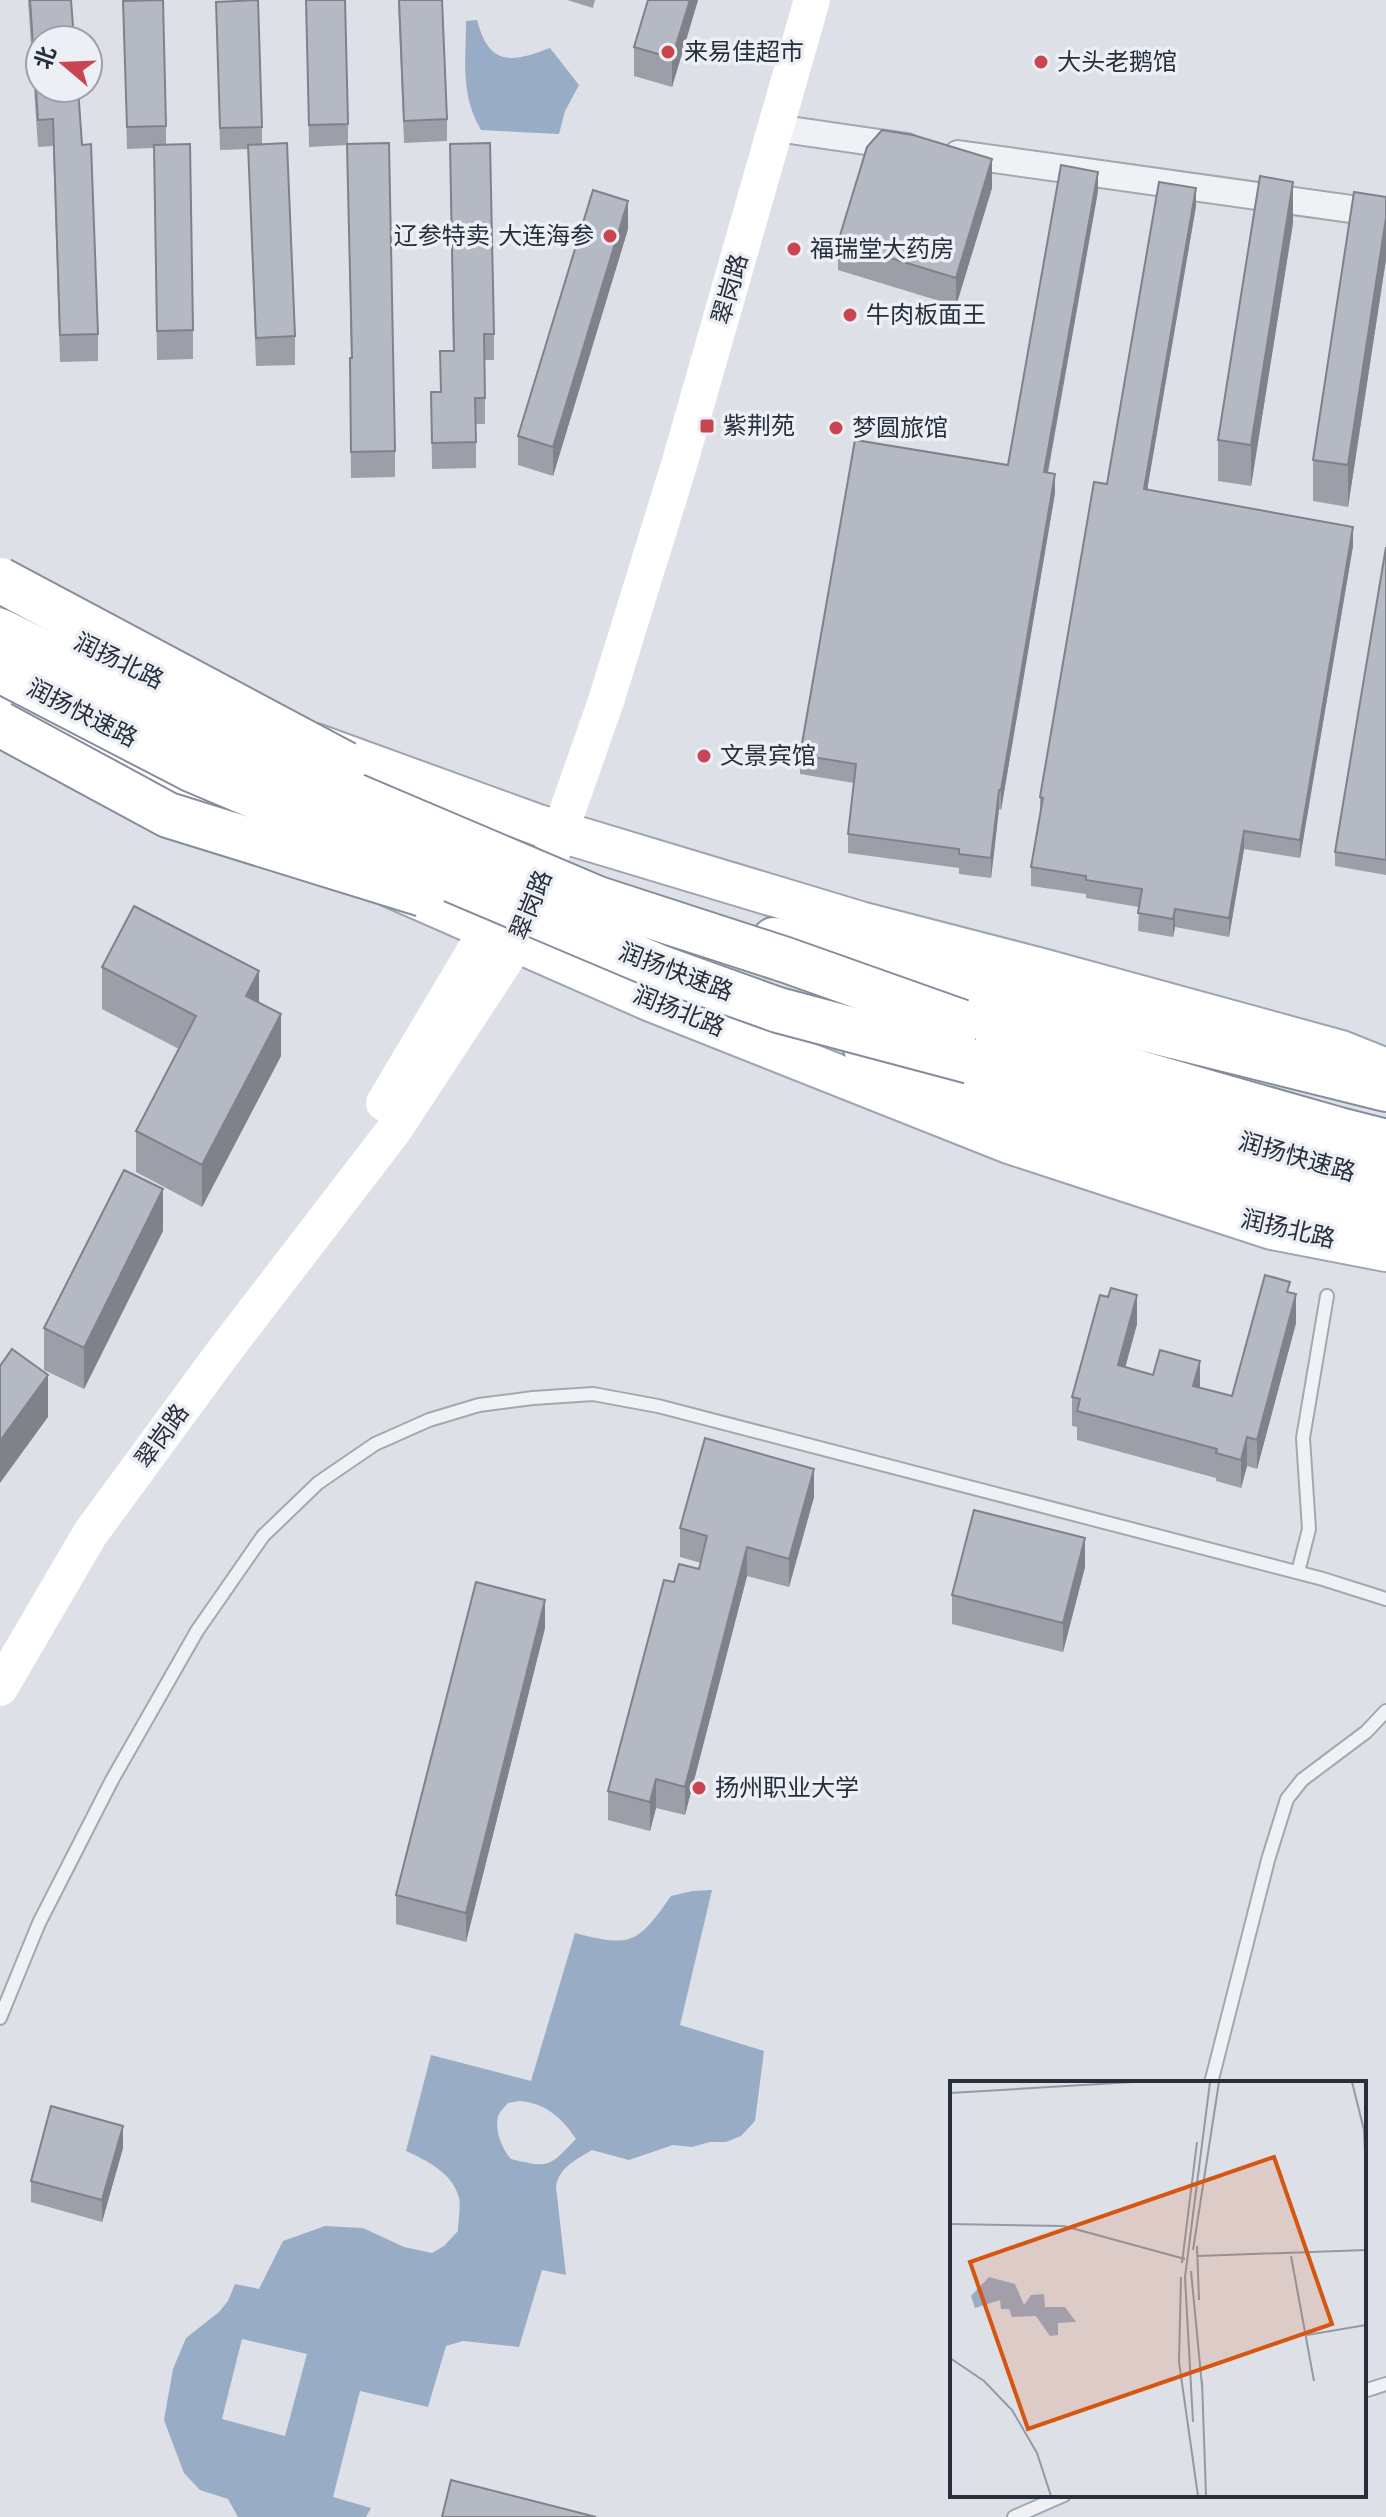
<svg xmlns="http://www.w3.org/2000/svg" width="1386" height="2517" font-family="'Work Sans','Noto Sans SC',sans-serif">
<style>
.water{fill:#99acc6;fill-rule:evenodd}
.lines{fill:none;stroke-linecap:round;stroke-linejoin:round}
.lane-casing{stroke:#a3a7b0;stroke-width:16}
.street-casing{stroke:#a3a7b0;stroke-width:30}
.primary-casing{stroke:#9da4b2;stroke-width:44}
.highway-casing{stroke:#858d9c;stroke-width:48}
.lane{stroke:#f0f1f5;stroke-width:12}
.street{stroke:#f0f1f5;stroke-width:26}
.secondary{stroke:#fff;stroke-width:36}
.primary{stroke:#fff;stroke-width:40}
.highway{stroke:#fff;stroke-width:44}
.highway-bridge-casing{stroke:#858d9c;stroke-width:48;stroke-linecap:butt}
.highway-bridge{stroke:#fff;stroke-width:44}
.wall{fill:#9c9fa8}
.shaded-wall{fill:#7f8288}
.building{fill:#b5b9c3;stroke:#7f8288;stroke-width:2}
.poi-dot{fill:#c94551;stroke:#eceff4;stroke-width:3}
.labels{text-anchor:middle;stroke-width:7;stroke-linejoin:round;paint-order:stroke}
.poi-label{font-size:24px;fill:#272e3c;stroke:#eceff4;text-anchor:start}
.street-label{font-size:24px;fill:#272e3c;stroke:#eceff4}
.inset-road{fill:none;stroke:#9499a2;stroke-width:2}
.view{fill:#d55511;fill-opacity:0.15;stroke:#d55511;stroke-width:4}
.inset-edge{fill:none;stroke:#272e3c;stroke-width:4}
</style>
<rect width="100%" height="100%" fill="#dde0e6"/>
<!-- water -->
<g class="water">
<path d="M477 20C489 66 511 63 550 48L579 85 565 111 559 134 481 130C460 94 466 62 466 21Z"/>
<path d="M712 1890 680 2025 764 2051 755 2121 741 2136 726 2142H710L692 2147 673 2145 629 2160 592 2150C577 2159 558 2168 556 2187L566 2275 542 2270 519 2347 463 2341 446 2346 428 2407 360 2391 333 2497 371 2508 366 2517H238L228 2499 200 2490 184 2473 164 2420 173 2369 186 2338 219 2312 228 2301 235 2284 259 2289 283 2241 325 2226 363 2228 404 2247 432 2253 444 2246 458 2231C458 2221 461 2207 459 2198 453 2173 426 2160 406 2151L431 2055 531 2081 575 1933C632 1948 638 1943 671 1896L692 1891ZM519 2101C546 2103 562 2118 576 2139 548 2168 549 2168 511 2159 502 2149 493 2127 499 2114 501 2110 505 2107 508 2103ZM242 2339 307 2354 285 2436 222 2419Z"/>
</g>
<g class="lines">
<!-- lane casing -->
<g class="lane-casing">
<g id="lane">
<polyline points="1298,1572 1309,1529 1303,1438 1327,1296"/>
<polyline points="0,2018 39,1923 112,1780 197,1631 263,1536 318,1483 375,1444 429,1420 479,1405 533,1398 593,1394 658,1406 1323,1579 1386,1599"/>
<polyline points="1211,2083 1268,1860 1287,1799 1302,1780 1366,1732 1386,1711"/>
<polyline points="1364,2391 1386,2384"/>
<polyline points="1014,2517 1064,2495"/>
</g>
</g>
<!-- street casing -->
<g class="street-casing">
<g id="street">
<polyline points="776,128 907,147"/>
<polyline points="958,154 1386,214"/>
</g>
</g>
<!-- primary casing -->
<g class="primary-casing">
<g id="primary">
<polyline points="0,697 175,790 253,825"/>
<polyline points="315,744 538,825 860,922 1042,969 1341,1051 1386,1069"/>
<polyline points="389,886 651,1001 1009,1143 1272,1229 1386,1251"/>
</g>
</g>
<!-- highway casing -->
<g class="highway-casing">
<g id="highway">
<polyline points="774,940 973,986 1386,1089"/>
<polyline points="961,1022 1339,1130 1386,1142"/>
<polyline points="866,1048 958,1087 1130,1151 1386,1224"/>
<polyline points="970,1061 1386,1182"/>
</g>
</g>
<!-- lane -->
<use href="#lane" class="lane"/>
<!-- street -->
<use href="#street" class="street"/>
<!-- secondary -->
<g class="secondary">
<polyline points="384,1103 487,930 499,905"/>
<polyline points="0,1688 90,1534 222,1354 394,1130 516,944 560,832 606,701 679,465 812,0"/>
</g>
<!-- primary -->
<use href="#primary" class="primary"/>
<!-- highway -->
<use href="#highway" class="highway"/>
<!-- highway-bridge casing -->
<g class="highway-bridge-casing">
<g id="highway-bridge">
<polyline points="0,580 345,764"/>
<polyline points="0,631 197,729 598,899 786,960 961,1022"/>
<polyline points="0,670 193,770 661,968 778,1010 970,1061"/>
<polyline points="0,724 168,815 423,894"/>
</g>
</g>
<!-- highway-bridge -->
<use href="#highway-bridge" class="highway-bridge"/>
</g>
<!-- wall -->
<g class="wall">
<polygon points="28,0 71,0 98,334 98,361 60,362 53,146 38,147"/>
<polygon points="306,0 348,124 348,144 395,451 395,477 351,478 350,358 351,358 347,145 309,147"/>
<polygon points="398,0 447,119 447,141 404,143"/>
<polygon points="567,0 595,0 593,8"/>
<polygon points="648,0 698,0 672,87 634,76 634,47"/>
<polygon points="123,1 166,126 166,145 193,330 193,359 157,360 154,148 127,149"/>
<polygon points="216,2 262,127 262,144 295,336 295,365 256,366 248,149 220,150"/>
<polygon points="450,170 494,334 494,360 485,360 485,424 476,424 476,468 432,469 431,392 440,392 440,351 453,351"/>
<polygon points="992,188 956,306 838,270 838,242"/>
<polygon points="1098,191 1048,473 1055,493 1001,810 999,809 991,878 959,874 959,868 848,853 848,834 854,783 800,774 800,755 1008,465"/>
<polygon points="1386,197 1386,259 1348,507 1313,501 1313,460"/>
<polygon points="1196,206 1147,490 1353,546 1300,858 1244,849 1229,937 1175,927 1173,937 1138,931 1139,907 1086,898 1086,894 1031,886 1031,867 1040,813 1040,797 1107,484"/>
<polygon points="1293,223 1251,486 1218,481 1218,440"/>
<polygon points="628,229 553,476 518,465 518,436"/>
<polygon points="1386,547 1386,875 1335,866 1335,852"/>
<polygon points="102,967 259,1003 281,1056 202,1207 136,1172 136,1131 179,1049 102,1009"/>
<polygon points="163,1231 84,1389 44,1370 44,1328"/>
<polygon points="1290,1292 1296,1323 1257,1469 1247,1466 1241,1488 1216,1481 1216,1478 1077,1440 1077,1427 1072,1426 1072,1397 1137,1324 1125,1367 1232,1396"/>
<polygon points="814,1497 789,1587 747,1576 685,1815 656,1808 650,1831 608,1820 608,1791 674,1582 699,1569 701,1563 680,1557 680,1528"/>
<polygon points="1085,1567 1063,1652 952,1624 952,1595"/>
<polygon points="545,1628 466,1942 396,1924 396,1895"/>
<polygon points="123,2148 102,2222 31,2202 31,2181"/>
</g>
<!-- shaded-wall -->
<g class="shaded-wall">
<polygon points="690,0 698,0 672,87 672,58"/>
<polygon points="992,159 992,188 956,306 956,278"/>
<polygon points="1098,172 1098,191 1044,492 1044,472"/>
<polygon points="1293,182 1293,223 1251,486 1251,445"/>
<polygon points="1196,188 1196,206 1144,508 1144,489"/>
<polygon points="628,201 628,229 553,476 553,447"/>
<polygon points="1386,218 1386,259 1348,507 1348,465"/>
<polygon points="1055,474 1055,493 1001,810 1001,790"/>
<polygon points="1353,527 1353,546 1300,858 1300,840"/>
<polygon points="999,790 999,809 991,878 991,858"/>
<polygon points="1244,831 1244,849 1229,937 1229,918"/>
<polygon points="1175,909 1175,927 1173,937 1173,919"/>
<polygon points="259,971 259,1013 246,996"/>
<polygon points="281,1014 281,1056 202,1207 202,1165"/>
<polygon points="163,1189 163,1231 84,1389 84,1348"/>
<polygon points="1296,1294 1296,1323 1257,1469 1257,1440"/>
<polygon points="1137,1295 1137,1324 1118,1394 1118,1365"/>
<polygon points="1200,1361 1200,1390 1193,1386"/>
<polygon points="48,1375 48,1417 0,1483 0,1441"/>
<polygon points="1247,1437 1247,1466 1241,1488 1241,1460"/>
<polygon points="814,1469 814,1497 789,1587 789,1559"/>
<polygon points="1085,1538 1085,1567 1063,1652 1063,1623"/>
<polygon points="747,1547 747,1576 685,1815 685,1787"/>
<polygon points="545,1600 545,1628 466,1942 466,1913"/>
<polygon points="656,1779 656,1808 650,1831 650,1802"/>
<polygon points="123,2126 123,2148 102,2222 102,2200"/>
</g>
<!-- building -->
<g class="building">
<polygon points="30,0 71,0 74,40 40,40 40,88 78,88 82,145 91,144 98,334 60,335 53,119 38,120"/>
<polygon points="163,0 166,126 127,127 123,1"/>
<polygon points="258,0 262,127 220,128 216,2"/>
<polygon points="306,0 345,0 348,124 309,125"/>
<polygon points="399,0 442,0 447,119 404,121"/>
<polygon points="648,0 690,0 672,58 634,47"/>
<polygon points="882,130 913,135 992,159 956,278 838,242 867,147"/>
<polygon points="287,143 295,336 256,338 248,145"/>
<polygon points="389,143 395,451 351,452 350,358 352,358 347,144"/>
<polygon points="490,143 494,334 484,334 485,398 475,398 476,442 432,443 431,392 441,392 440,351 454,351 450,144"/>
<polygon points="190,144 193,330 157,331 154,145"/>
<polygon points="1061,165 1098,172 1044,472 1055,474 1001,790 999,790 991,858 959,854 959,849 848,834 856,764 800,755 855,440 1008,465"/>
<polygon points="1260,176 1293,182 1251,445 1218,440"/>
<polygon points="1159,182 1196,188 1144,489 1353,527 1300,840 1244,831 1229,918 1175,909 1173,919 1138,913 1142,889 1086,880 1086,876 1031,867 1043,798 1040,797 1094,482 1107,484"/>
<polygon points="593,190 628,201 553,447 518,436"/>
<polygon points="1354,192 1386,197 1386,218 1348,465 1313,460"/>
<polygon points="1386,547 1386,860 1335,852"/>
<polygon points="134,906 259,971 246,996 281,1014 202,1165 136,1131 196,1016 102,967"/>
<polygon points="124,1170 163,1189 84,1348 44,1328"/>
<polygon points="1265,1275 1290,1282 1287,1292 1296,1294 1257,1440 1247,1437 1241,1460 1216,1453 1217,1449 1077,1411 1080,1399 1072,1397 1100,1295 1108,1297 1111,1288 1137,1295 1118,1365 1153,1375 1160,1350 1200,1361 1193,1386 1232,1396"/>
<polygon points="12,1349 48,1375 0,1441 0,1366"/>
<polygon points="705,1438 814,1469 789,1559 747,1547 685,1787 656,1779 650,1802 608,1791 664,1580 674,1582 679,1564 699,1569 707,1536 680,1528"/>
<polygon points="974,1510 1085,1538 1063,1623 952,1595"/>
<polygon points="476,1582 545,1600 466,1913 396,1895"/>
<polygon points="51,2106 123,2126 102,2200 31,2181"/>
<polygon points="451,2480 596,2517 442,2517"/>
</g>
<!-- markers -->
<g class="poi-dot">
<circle cx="668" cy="52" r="8"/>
<circle cx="1041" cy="62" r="8"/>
<circle cx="610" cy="236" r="8"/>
<circle cx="794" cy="249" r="8"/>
<circle cx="850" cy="315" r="8"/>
<rect x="699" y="418" width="16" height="16" rx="4"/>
<circle cx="836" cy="428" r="8"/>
<circle cx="704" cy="756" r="8"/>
<circle cx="699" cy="1788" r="8"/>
</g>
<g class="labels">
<!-- poi labels -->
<g class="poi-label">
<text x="684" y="60">来易佳超市</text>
<text x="1057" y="70">大头老鹅馆</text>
<text x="594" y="244" text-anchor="end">辽参特卖 大连海参</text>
<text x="810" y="257">福瑞堂大药房</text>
<text x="866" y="323">牛肉板面王</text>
<text x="723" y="434">紫荆苑</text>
<text x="852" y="436">梦圆旅馆</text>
<text x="720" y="764">文景宾馆</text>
<text x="715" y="1796">扬州职业大学</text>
</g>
<!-- street labels -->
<g class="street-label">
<text transform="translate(730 289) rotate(-74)" y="8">翠岗路</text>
<text transform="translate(119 661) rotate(26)" y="8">润扬北路</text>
<text transform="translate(82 713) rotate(27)" y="8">润扬快速路</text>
<text transform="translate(531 905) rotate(-68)" y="8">翠岗路</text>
<text transform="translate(676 972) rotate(21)" y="8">润扬快速路</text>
<text transform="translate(679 1011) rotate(22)" y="8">润扬北路</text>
<text transform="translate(1297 1157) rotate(16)" y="8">润扬快速路</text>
<text transform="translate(1288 1229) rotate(13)" y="8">润扬北路</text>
<text transform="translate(162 1436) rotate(-54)" y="8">翠岗路</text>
</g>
</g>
<!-- overview -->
<g transform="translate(950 2081)">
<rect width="416" height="416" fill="#dde0e6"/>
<path d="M39 196 65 203 74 224 81 214 94 213 95 226H115L126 241 108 242V254L100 255 86 235 62 236 59 228H51L50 219 25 227 21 215Z" fill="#99acc6"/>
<path class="inset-road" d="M402 1 414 49 416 93M0 12 183 1M0 143 114 145 235 178M247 165 249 219M243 169 269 1M247 175 416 169M341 175 364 300M232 182 247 61M241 190 252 305M231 196 229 281 248 415M357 254 416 244M0 277 34 300 62 329 87 372 101 415M252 300 256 415M243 341 235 196 260 1"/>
<path class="view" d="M324 76 382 243 78 348 20 181Z"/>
<rect width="416" height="416" class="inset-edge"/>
</g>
<!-- north arrow -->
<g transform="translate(64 64) rotate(289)"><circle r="38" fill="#eceff4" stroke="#9da2aa" stroke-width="2"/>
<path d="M0-6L14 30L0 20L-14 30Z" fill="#c94551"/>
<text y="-12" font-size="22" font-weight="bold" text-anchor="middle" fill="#272e3c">北</text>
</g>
</svg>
